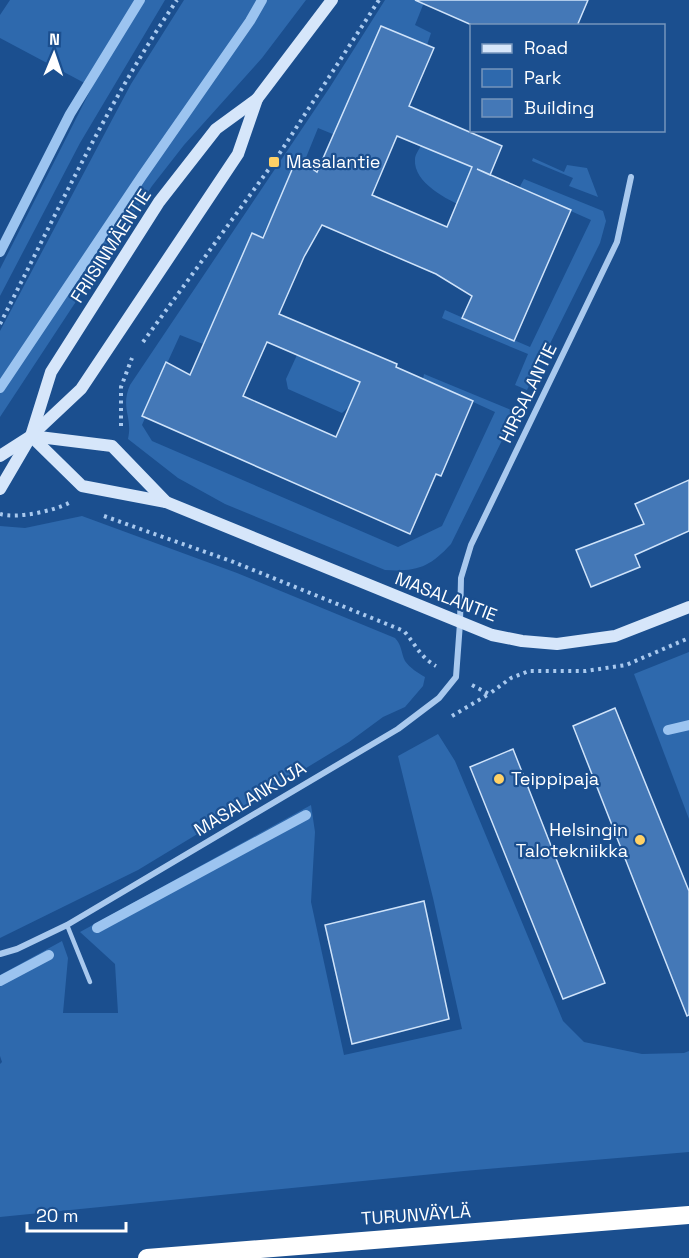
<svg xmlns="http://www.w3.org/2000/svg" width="689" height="1258" font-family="'Space Grotesk',sans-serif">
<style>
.green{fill:#2e69ad}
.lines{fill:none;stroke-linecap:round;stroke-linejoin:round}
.stream{stroke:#9cc4f0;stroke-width:10}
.building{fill:#4478b7;stroke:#cfe3fa;stroke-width:1.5;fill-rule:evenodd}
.path{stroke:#a9c9ee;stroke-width:4;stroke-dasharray:3 4.5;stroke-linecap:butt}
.lane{stroke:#a9c9ee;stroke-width:4.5}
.street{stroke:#a9c9ee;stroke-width:6}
.secondary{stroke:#d6e6fa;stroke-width:12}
.highway{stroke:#fff;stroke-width:18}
.poi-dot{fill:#ffd166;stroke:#1b4f8f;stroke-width:2}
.labels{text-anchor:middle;stroke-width:4.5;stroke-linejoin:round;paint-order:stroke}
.poi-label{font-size:18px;fill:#fff;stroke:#1b4f8f;text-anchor:start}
.street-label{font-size:18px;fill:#fff;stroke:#1b4f8f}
</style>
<rect width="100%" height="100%" fill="#1b4f8f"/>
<!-- green -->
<g class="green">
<polygon points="10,0 165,0 80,143 0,296 0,269 92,87 0,38 0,15"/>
<polygon points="184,0 306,0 262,58 184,145 152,186 0,417 0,331 131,84"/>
<path d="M385 0H425L415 25 431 33 427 45 381 26 335 135 318 128 303 165 277 205 262 237 252 233 203 344 180 335 143 416 145 418 142 425 152 441 398 547 442 526 495 412 423 379 424 374 516 412 451 544C430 567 417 572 385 570L225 504 178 478 128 439C133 417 120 408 130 385L330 87Z"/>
<path d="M421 146 472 167 462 192 466 208C448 200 413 183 415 159 415 155 419 149 421 146Z"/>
<polygon points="533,158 564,172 567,165 587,168 598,197 569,186 573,178 532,161"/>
<polygon points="524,179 603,211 606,221 600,243 527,390 515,385 528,354 442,318 445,310 530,347 591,220 519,188"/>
<polygon points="297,355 360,382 349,407 342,413 288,389 286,379"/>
<path d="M82 516 237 573 395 638C402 645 401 653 405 661 410 668 418 673 425 677L423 686 405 707 383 717 349 742 138 870 0 938V526L25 528Z"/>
<polygon points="689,652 689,819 634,674"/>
<polygon points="438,734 455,761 563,1021 584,1042 642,1054 684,1053 689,1051 689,1152 464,1171 0,1217 0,1064 2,1062 0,1056 0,975 62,941 68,958 63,1013 118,1013 115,964 80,932 311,805 315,832 311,902 344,1055 462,1029 433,898 398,756"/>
</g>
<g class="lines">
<!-- stream -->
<g class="stream">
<polyline points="0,252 70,114 140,0"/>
<polyline points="0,388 142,176 250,21 262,0"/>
<polyline points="668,730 689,725"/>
<polyline points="97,928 306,815"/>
<polyline points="0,981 49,955"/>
</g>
</g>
<!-- building -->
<g class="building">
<polygon points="415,0 588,0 577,26 474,26"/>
<path d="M381 26 434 48 409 106 502 146 490 175 477 169 571 210 514 341 462 318 472 296 436 274 322 225 304 257 279 314 397 364 396 367 473 401 441 476 436 474 410 534 142 416 166 362 190 375 252 233 263 238 297 158 317 172ZM397 136 472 167 447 227 372 195ZM267 342 360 382 336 437 243 396Z"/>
<polygon points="689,480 689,531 635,555 640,567 591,587 576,550 644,524 635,504"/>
<polygon points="615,708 689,891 689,1015 687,1016 573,726"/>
<polygon points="513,749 605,983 563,999 470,767"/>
<polygon points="424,901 449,1019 352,1044 325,925"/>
</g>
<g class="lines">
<!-- path -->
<g class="path">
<path d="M0 324C56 215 108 101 177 0"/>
<polyline points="143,342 274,162 379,0"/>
<polyline points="121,426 121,387 132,358"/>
<path d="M0 514C17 519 53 511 69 503"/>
<path d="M104 516 231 561 404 631C416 645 420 657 436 666"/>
<polyline points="472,685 489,694 511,678 529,671 586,671 626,665 689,638"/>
<polyline points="452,716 489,694"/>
</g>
<!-- lane -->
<polyline class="lane" points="67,925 90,982"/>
<!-- street -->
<polyline class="street" points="0,954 17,949 67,925 398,729 439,698 456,677 460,623 461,578 471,545 617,242 631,177"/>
<!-- secondary -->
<g class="secondary">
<polyline points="31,436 82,486 166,502 492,635 522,641 557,644 615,636 689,607"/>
<polyline points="31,436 112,446 166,502"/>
<polyline points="0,456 31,436 81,389 238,154 257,99"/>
<polyline points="0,489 31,436 51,372 159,202 216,129 257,99 332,0"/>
</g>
<!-- highway -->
<polyline class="highway" points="147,1258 689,1215"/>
</g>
<!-- markers -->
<g class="poi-dot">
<rect x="268" y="156" width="12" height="12" rx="3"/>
<circle cx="499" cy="779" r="6"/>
<circle cx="640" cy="840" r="6"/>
</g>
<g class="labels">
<!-- poi labels -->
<g class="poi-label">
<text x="286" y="168">Masalantie</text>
<text x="511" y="785">Teippipaja</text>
<text x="628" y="836" text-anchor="end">Helsingin<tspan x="628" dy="21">Talotekniikka</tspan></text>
</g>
<!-- street labels -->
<g class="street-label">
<text transform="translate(111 246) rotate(-57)" y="6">FRIISINMÄENTIE</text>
<text transform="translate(528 393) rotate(-64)" y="6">HIRSALANTIE</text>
<text transform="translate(446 597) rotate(21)" y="6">MASALANTIE</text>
<text transform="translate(250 799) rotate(-31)" y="6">MASALANKUJA</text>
<text transform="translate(416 1215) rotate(-4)" y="6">TURUNVÄYLÄ</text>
</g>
</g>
<!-- legend -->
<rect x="470" y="24" width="195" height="108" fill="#1b4f8f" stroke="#7695bc" stroke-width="1.5"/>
<rect x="482" y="44" width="30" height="9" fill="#d6e6fa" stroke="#7695bc" stroke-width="1.5"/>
<text x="524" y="54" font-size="18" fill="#ffffff">Road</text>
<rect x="482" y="69" width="30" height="18" fill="#2e69ad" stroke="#7695bc" stroke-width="1.5"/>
<text x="524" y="84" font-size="18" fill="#ffffff">Park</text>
<rect x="482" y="99" width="30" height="18" fill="#4478b7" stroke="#7695bc" stroke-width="1.5"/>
<text x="524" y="114" font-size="18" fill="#ffffff">Building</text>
<!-- north arrow -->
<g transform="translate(54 54) rotate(2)" stroke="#1b4f8f" stroke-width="4.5" paint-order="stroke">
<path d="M0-4.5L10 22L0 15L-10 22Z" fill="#ffffff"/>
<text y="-9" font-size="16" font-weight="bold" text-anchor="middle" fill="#ffffff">N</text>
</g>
<!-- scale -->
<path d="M27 1222v9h99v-9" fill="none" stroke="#ffffff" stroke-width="3"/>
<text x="36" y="1222" font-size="18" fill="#ffffff" stroke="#1b4f8f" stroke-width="4.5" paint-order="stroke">20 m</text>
</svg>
